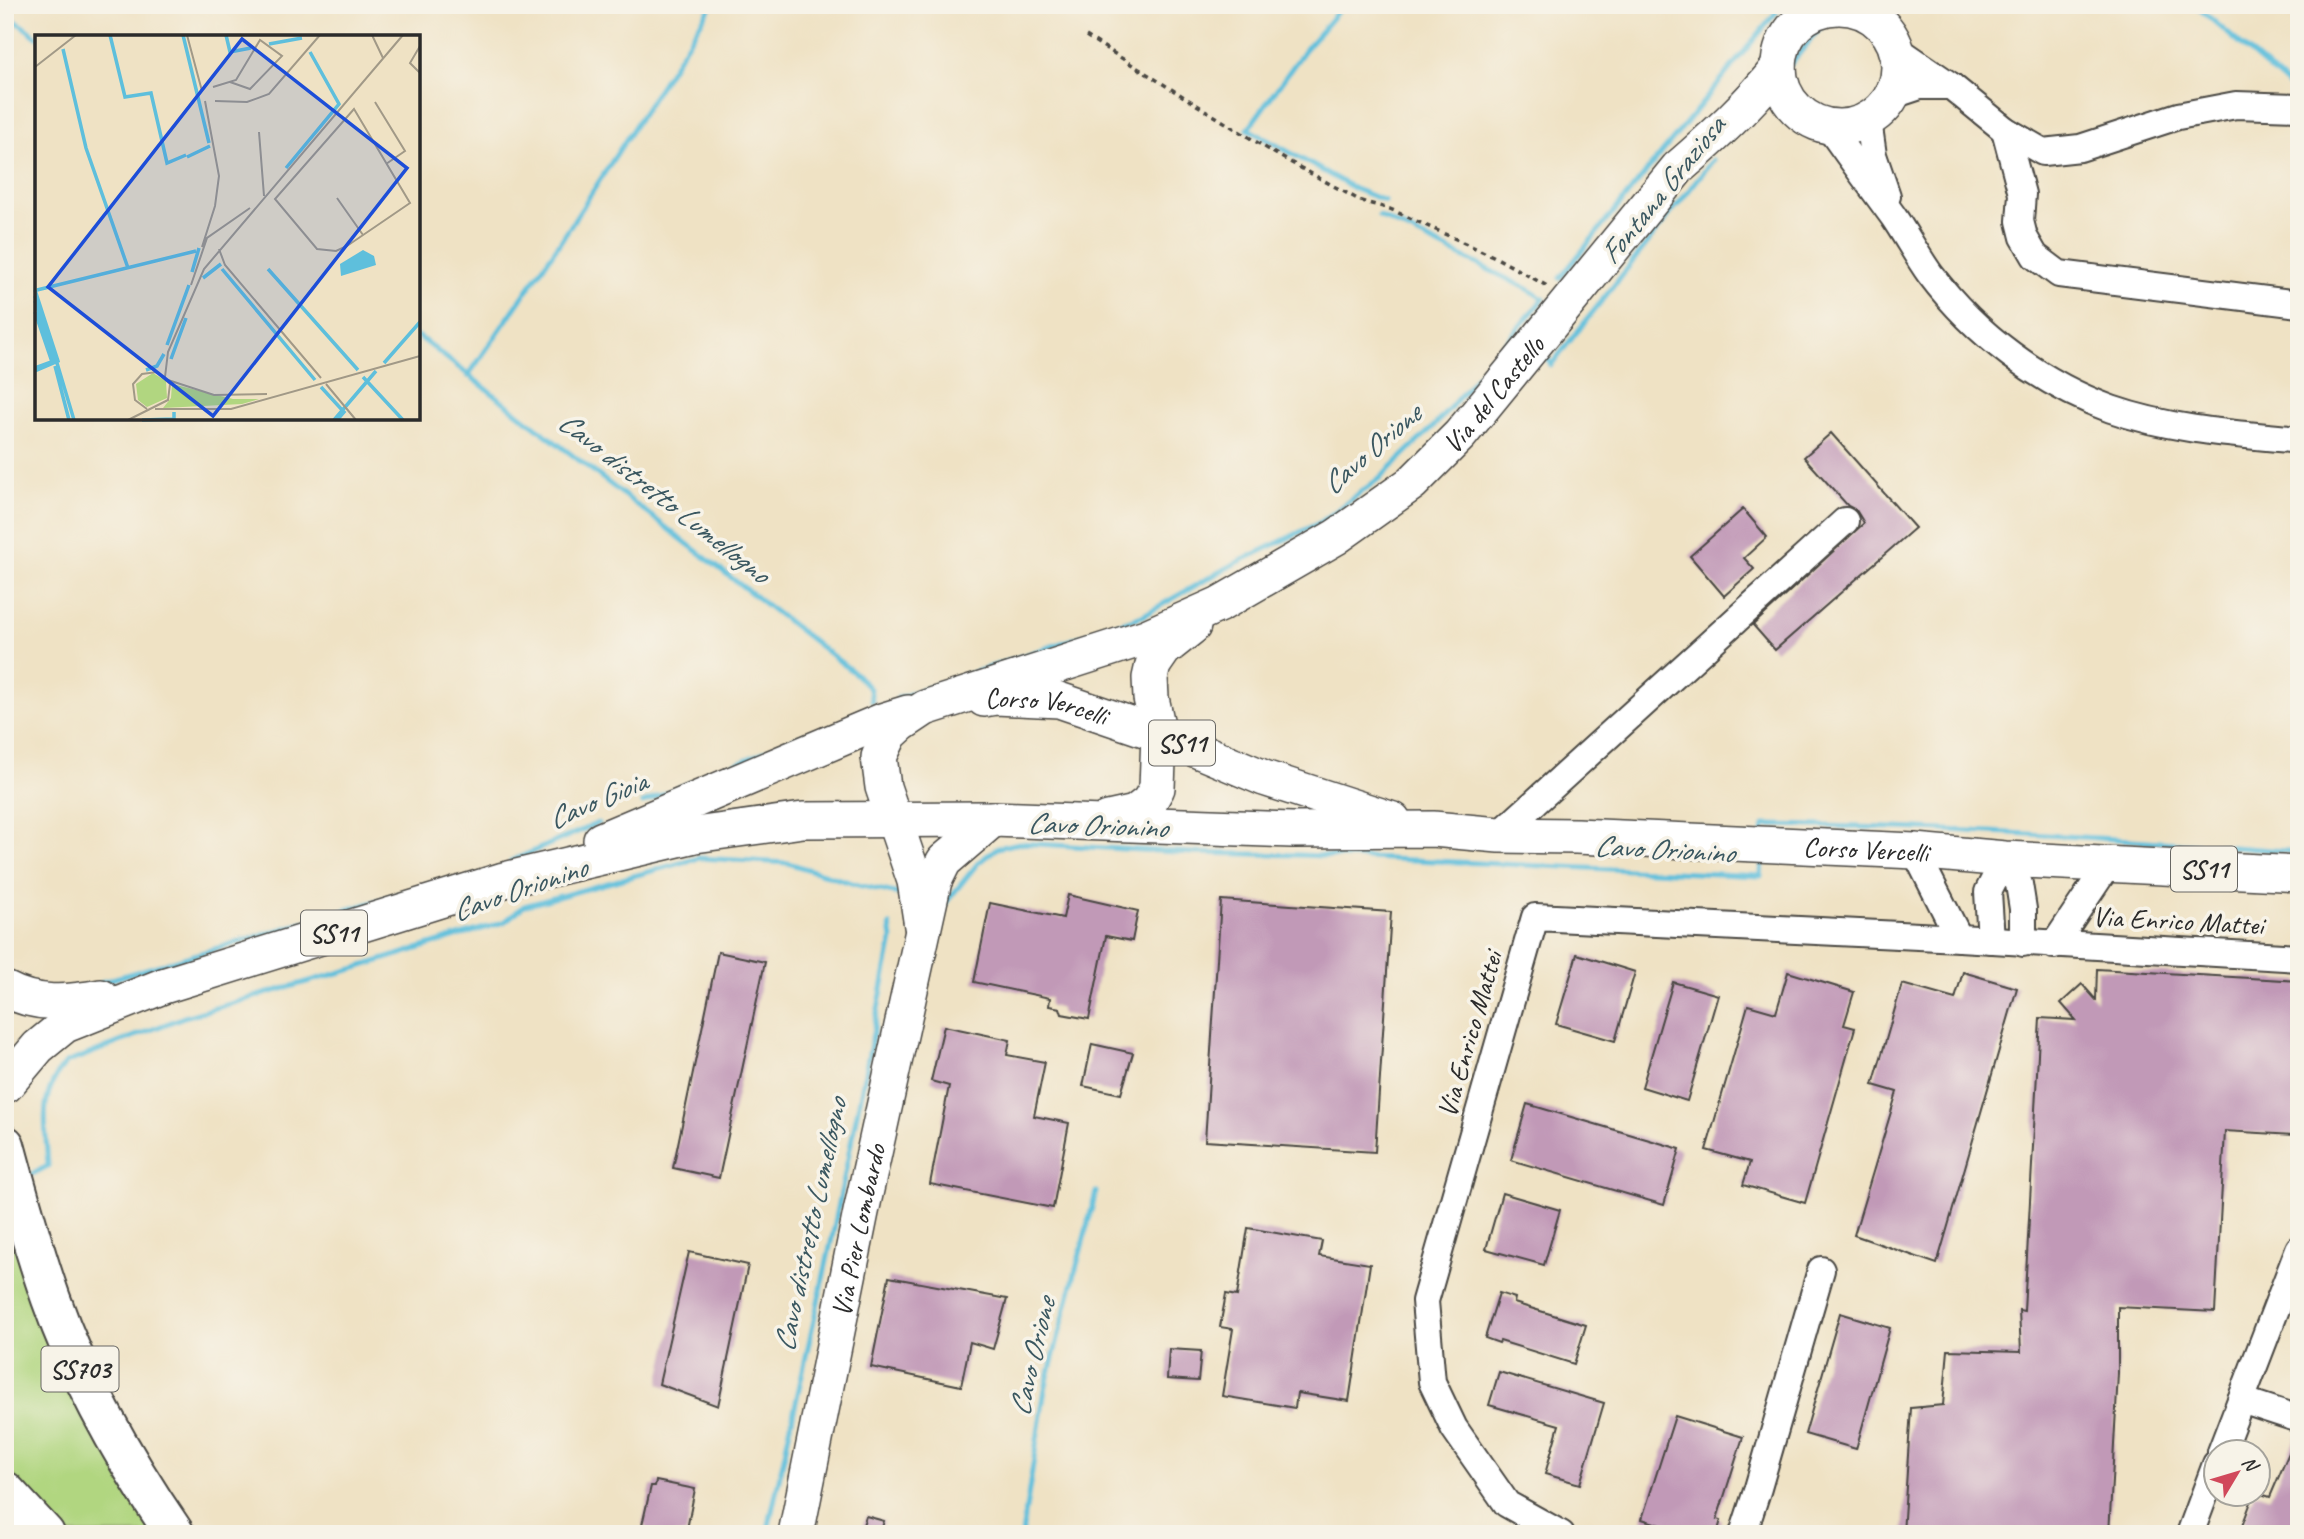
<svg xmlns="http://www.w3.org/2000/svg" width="2304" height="1539" font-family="Caveat,sans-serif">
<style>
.green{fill:#b1d680;stroke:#6e8056;stroke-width:2}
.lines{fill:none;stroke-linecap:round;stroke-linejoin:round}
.stream{stroke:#5ebfdc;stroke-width:5}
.building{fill:#c199b7}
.minor-casing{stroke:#484642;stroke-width:30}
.major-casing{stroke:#484642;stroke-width:38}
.highway-casing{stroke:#484642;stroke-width:42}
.path{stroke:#484642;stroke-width:3.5;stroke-dasharray:5 5;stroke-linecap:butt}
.minor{stroke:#fff;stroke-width:26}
.major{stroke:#fff;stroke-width:35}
.highway{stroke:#fff;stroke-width:38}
.labels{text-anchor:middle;stroke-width:7;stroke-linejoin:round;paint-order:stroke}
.shield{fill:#f7f3e8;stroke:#686764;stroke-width:2}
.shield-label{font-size:26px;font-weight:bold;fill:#2b2b2b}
.street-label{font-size:28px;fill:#2b2b2b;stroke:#f7f3e8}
.water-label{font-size:30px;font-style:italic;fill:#3a5760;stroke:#f7f3e8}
.inset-river{fill:none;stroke:#5ebfdc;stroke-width:3.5}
.inset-road{fill:none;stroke:#a19987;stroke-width:2}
.view{fill:#1d4ed8;fill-opacity:0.15;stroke:#1d4ed8;stroke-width:3.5}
.inset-edge{fill:none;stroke:#2b2b2b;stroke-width:3.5}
</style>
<rect width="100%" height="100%" fill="#f7f3e8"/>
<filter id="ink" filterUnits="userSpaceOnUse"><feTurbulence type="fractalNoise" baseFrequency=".0143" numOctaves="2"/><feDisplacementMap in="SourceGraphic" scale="14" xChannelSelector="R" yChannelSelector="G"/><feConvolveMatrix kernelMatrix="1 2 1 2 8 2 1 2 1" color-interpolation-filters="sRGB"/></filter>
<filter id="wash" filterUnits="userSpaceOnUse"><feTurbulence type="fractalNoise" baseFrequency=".00686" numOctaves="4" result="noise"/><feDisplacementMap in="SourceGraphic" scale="28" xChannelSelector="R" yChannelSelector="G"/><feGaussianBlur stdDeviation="1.57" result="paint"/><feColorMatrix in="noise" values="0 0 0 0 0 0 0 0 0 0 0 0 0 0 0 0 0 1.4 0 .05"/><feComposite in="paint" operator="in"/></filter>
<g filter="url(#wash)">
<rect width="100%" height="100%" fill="#efe2c4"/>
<!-- green -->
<polygon class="green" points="5,1202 158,1534 66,1534 5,1467"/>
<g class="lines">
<!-- stream -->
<g class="stream">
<polyline points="1343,5 1304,51 1248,129 1355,189 1385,201"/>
<polyline points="2195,5 2297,93"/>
<polyline points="5,13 37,37"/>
<polyline points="1790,65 1839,5"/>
<polyline points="1379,216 1528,289 1543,299"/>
<polyline points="1560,278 1782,5"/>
<polyline points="418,336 856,674 870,689 872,701"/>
<polyline points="1543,351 1551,365 1713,160"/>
<polyline points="468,376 559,244 712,5"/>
<polyline points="898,698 1142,616 1228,567 1321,522 1381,477 1436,424 1544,298"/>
<polyline points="643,803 804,735"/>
<path d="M1763 832 1764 825C1942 827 2121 838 2299 852"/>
<polyline points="511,861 598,823"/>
<polyline points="945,904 978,863 997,848 1019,843 1194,853 1302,855 1761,876 1762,856"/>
<polyline points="102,982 425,887"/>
<path d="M28 1176 48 1166C46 1126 37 1095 66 1063L184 1017 356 968 504 922 524 906 699 858 788 863 858 885 904 895"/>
<polyline points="767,1534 832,1238 892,939 890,925"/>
<polyline points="1022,1534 1045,1389 1096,1192"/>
</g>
</g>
<g id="blocks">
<!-- building -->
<g class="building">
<polygon points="1831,433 1915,528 1775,650 1753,625 1864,523 1856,510 1848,506 1804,457"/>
<polygon points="1743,509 1767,537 1744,558 1754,569 1724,596 1690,556"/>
<polygon points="1068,895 1138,911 1132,941 1106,936 1089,1019 1062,1014 1060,1008 1049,1006 1050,998 974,982 990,903 1063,918"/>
<polygon points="1221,900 1391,912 1375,1152 1205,1141"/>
<polygon points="718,952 765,962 719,1178 673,1168"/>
<polygon points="1577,954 1635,972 1615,1041 1556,1024"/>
<polygon points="2097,969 2299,981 2299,1066 2294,1135 2225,1131 2215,1312 2118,1307 2118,1373 2109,1534 1903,1534 1911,1408 1943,1405 1948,1350 2021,1352 2019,1310 2024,1311 2040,1018 2076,1020 2061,1003 2082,984 2096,1000"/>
<polygon points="1788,972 1854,992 1844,1025 1855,1028 1805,1203 1743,1185 1750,1162 1706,1150 1748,1005 1776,1013"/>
<polygon points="1963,972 2017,988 1937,1264 1854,1235 1897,1092 1873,1085 1902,984 1955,999"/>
<polygon points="1673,982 1718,995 1687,1101 1642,1087"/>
<polygon points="944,1026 1010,1040 1007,1055 1045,1062 1034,1116 1069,1123 1053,1208 930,1184 949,1086 931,1081"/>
<polygon points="1092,1044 1133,1053 1121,1094 1083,1086"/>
<polygon points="1527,1104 1680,1149 1664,1205 1511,1160"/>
<polygon points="1502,1193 1560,1210 1544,1265 1486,1249"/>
<polygon points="1248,1228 1322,1241 1319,1256 1370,1264 1349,1401 1297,1393 1295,1408 1222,1396 1233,1329 1220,1327 1226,1294 1237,1296"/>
<polygon points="689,1252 748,1265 718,1406 659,1384"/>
<polygon points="889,1277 1007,1299 993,1349 970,1342 961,1386 871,1367"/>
<polygon points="1499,1293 1515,1298 1514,1303 1586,1325 1574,1364 1500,1341 1499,1343 1485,1338"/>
<polygon points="1840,1313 1890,1328 1856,1449 1805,1434"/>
<polygon points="1169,1349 1201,1351 1198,1381 1167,1379"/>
<polygon points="1499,1372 1604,1403 1580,1484 1545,1474 1559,1425 1489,1405"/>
<polygon points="1675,1416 1743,1437 1717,1519 1721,1520 1717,1534 1689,1534 1642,1519"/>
<polygon points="2297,1434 2299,1434 2299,1534 2239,1534 2254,1494 2258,1493 2270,1497"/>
<polygon points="656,1481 695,1489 686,1534 658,1534 645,1531 646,1526 642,1525 651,1486 655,1486"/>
<polygon points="866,1516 884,1521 880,1534 860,1534"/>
</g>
</g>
</g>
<g filter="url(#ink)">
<use href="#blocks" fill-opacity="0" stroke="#484642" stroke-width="2"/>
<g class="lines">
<!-- minor casing -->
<g class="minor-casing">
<g id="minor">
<polyline points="1897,49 1951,86 2005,130 2043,152 2080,148 2178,116 2236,105 2299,107"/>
<polyline points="1893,95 1920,86 1951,86"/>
<polyline points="1868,120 1873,155 1887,196"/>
<path d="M1828 126C1849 156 1871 186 1893 216 1906 235 1917 256 1930 274 1976 335 2040 383 2111 409 2171 430 2236 434 2299 440"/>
<polyline points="2005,130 2022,194 2020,221 2024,237 2035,256 2059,274 2299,304"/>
<polyline points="1499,835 1845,521"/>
<polyline points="1915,851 1959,938"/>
<polyline points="2005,859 2019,884 2023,909 2023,943"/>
<polyline points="1991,940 1988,892 2005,859"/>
<polyline points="2054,945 2109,863"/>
<polyline points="2241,1400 2299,1419"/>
<polyline points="2221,1452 2299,1249"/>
<polyline points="1561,1534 1507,1504 1454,1428 1432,1382 1425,1301 1535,917 1959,938 2299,958"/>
<polyline points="1743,1534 1758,1488 1821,1270"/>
<polyline points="2190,1534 2216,1464"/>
</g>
</g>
<!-- major casing -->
<g class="major-casing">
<g id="major">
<circle cx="1839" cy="67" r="60"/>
<path id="s1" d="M984 699 996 697 1059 700 1159 734 1264 778 1393 820"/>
<polyline points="1108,819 1135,813 1149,802 1157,788 1159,734 1151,698 1150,678 1153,665 1164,649 1193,626"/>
<polyline points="601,840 882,721 908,713"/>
<path id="s2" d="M922 926 915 881 883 787 879 757 890 734 901 724 925 708 1146 637 1220 604 1336 537 1412 483 1460 435 1678 168C1715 136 1749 105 1779 67"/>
<path d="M5 989C36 1006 68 1003 101 997"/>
<path id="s3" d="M6 1085 38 1047 65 1025 163 986 504 880 695 835 803 820 993 819 1292 830 1433 829 1499 835 1576 836 1915 851 2005 859 2299 874"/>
<path id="s4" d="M796 1534 861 1212 934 881 944 861 993 819"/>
</g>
</g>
<!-- highway casing -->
<g class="highway-casing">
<g id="highway">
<path d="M5 1145C19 1197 33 1248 51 1299 80 1382 125 1461 175 1534"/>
<polyline points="5,1491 45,1534"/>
</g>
</g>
<!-- path -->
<polyline class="path" points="1086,36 1279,156 1361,201 1390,209 1493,256 1547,286"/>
<!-- minor -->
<use href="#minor" class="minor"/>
<!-- major -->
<use href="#major" class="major"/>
<!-- highway -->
<use href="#highway" class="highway"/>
</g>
</g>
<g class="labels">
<!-- shield labels -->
<g class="shield">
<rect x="1149" y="720.5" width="66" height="45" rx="5"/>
<rect x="2171" y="846.5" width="66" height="45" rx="5"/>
<rect x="301" y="910.5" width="66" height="45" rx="5"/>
<rect x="41.5" y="1346.5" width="77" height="45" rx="5"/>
</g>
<g class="shield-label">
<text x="1182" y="752">SS11</text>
<text x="2204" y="878">SS11</text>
<text x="334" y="942">SS11</text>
<text x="80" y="1378">SS703</text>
</g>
<!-- street labels -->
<g class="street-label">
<text dy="10" stroke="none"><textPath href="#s2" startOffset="905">Via del Castello</textPath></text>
<text dy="10" stroke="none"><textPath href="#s1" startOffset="63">Corso Vercelli</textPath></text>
<text dy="10" stroke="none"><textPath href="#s3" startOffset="1916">Corso Vercelli</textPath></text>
<text transform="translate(2178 920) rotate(3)" y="10">Via Enrico Mattei</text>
<text transform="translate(1469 1034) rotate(-74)" y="10">Via Enrico Mattei</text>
<text dy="10" stroke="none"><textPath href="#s4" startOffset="310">Via Pier Lombardo</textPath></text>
</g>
<!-- water labels -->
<g class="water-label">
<text transform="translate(1662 190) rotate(-51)" y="10">Fontana Graziosa</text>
<text transform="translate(1371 449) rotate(-41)" y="10">Cavo Orione</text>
<text transform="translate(664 497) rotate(38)" y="10">Cavo distretto Lumellogno</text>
<text transform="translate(597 800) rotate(-23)" y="10">Cavo Gioia</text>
<text transform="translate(1097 825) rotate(2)" y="10">Cavo Orionino</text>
<text transform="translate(1664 849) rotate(3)" y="10">Cavo Orionino</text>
<text transform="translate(519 889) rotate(-19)" y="10">Cavo Orionino</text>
<text transform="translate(810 1225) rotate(-78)" y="10">Cavo distretto Lumellogno</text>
<text transform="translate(1032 1357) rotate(-77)" y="10">Cavo Orione</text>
</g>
</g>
<!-- overview -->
<g transform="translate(35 35)">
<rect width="385" height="385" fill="#efe2c4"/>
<path d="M118 338 131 346 132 363 112 372 103 365 101 349ZM137 349 198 364H224L207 369 128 373 136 363Z" fill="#b1d680"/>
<path d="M328 215 339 221 341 230 306 241 305 229Z" fill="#5ebfdc"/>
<path class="inset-river" d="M75 0 90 62 116 58 132 128 151 120M148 0 174 108M191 0 195 17 216 13M234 9 267 3M28 14 51 113 93 233M152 122 175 111M251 133 304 69 275 17M187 234 280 345M233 234 323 335M157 237 164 213M168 243 186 229M0 255 23 326 0 336M2 255 161 216M0 261 21 326M0 266 19 326 0 333M0 277 17 327M132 310 154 250M136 324 151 283M22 328 39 385M349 328 385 287M20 331 34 385M111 335 122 331 129 319M328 342 368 385M286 352 309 377 302 385M107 385 139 384V377M299 385 341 336"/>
<path class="inset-road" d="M152 0 167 56M337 0 348 23M385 11 375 28 385 38M0 32 41 0M178 52 201 45 225 5 247 21 215 54 195 47M180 66 212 67 234 59 285 0M340 67 370 116 351 129M319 74 375 168 312 211 301 216 282 214 240 164ZM224 97 229 161M302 163 328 200M167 212 180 171 184 141 170 66M184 214 190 230 286 343M156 250 172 203 215 173M130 342 133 317 169 234 368 0M133 345 179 360 232 359M291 349 321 385M120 374H196L385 321M93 385 133 365 135 349 122 337 107 339 98 349 100 365 112 374"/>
<path class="view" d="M207 4 372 133 178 381 13 252Z"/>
<rect width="385" height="385" class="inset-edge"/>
</g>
<!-- margin -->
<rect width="2304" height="1539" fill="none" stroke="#f7f3e8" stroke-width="28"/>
<!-- north arrow -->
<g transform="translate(2237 1473) rotate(52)"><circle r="33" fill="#f7f3e8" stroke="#a5a39c" stroke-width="2"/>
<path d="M0-5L12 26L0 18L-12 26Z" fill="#d1495b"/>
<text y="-10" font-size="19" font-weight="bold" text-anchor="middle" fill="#2b2b2b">N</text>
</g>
</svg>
